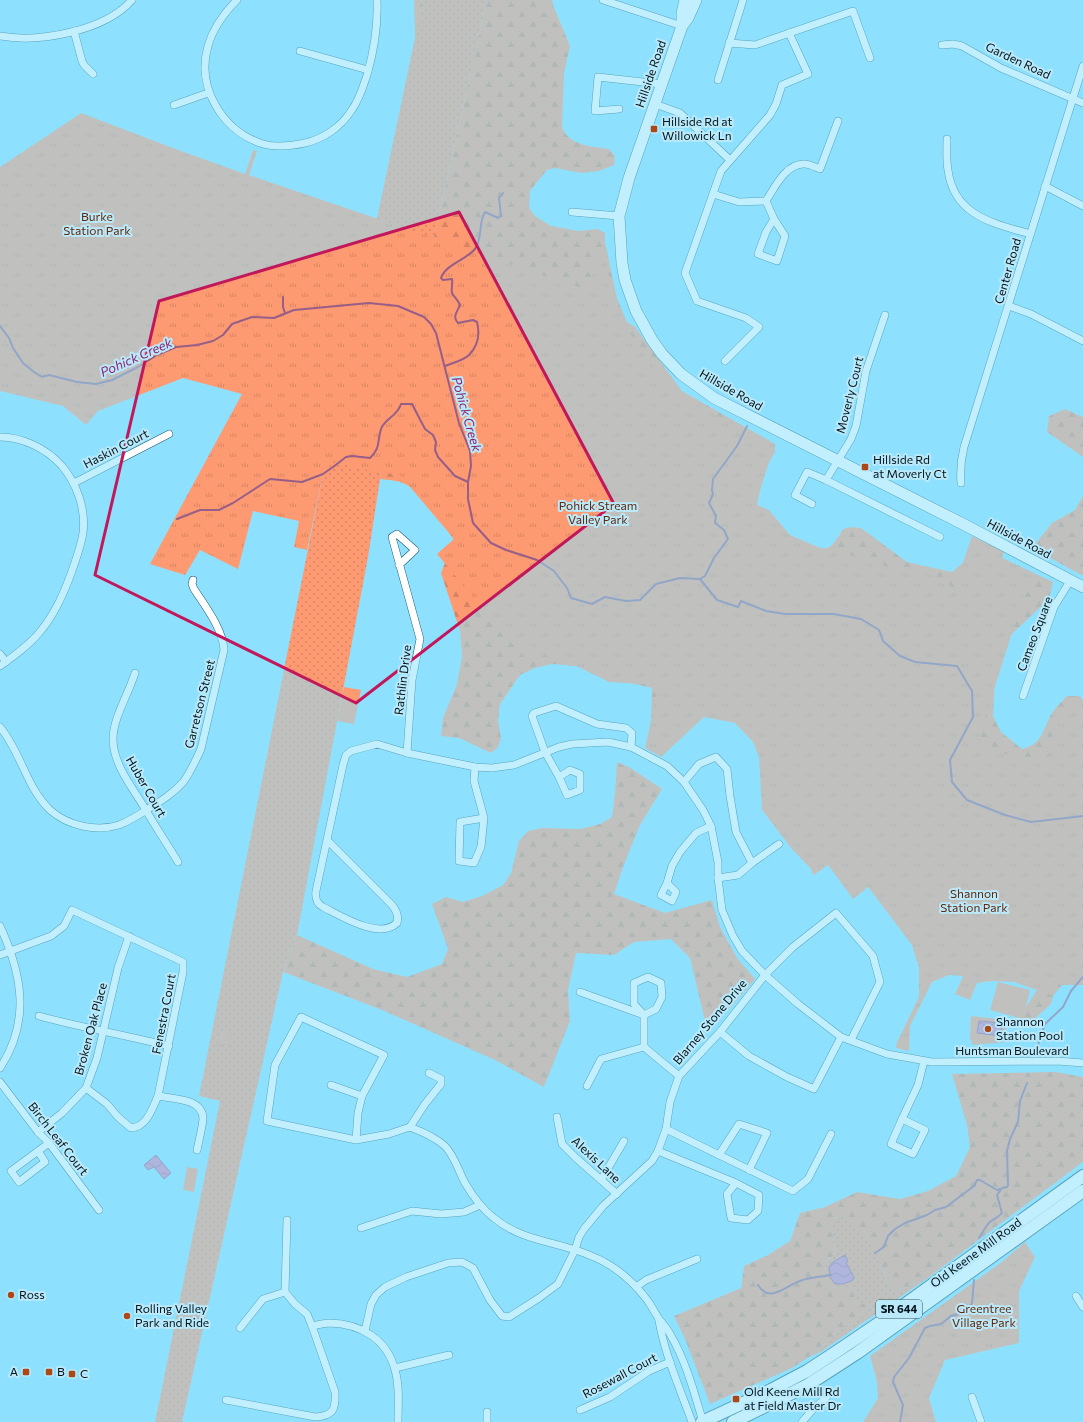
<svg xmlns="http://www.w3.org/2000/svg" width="1083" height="1422" font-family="Commissioner,sans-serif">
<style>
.grass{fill:url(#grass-dots)}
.forest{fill:url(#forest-firs)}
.park{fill:url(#park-tufts)}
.pitch{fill:#fd9a72}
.water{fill:url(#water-waves);stroke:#975e88}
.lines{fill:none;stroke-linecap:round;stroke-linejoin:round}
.stream{stroke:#975e88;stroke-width:2}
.street-casing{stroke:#15596d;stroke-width:8}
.secondary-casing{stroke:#15596d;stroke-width:12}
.primary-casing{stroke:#15596d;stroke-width:14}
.street{stroke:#fff;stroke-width:7}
.secondary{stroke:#fff;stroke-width:11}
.primary{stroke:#fff;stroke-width:12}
.marked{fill:none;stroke:#c2185b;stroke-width:3;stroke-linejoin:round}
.poi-dot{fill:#ac4818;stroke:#bae9fa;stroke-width:1.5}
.labels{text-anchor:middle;stroke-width:4;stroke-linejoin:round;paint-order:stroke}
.shield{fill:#bae9fa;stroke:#38535e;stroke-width:1}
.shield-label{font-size:11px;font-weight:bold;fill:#00131b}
.street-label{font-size:12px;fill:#00131b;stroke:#bae9fa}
.poi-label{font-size:12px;fill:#00131b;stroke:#bae9fa;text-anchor:start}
.park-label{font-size:12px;fill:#642609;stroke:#bae9fa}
.water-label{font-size:13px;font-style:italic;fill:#8e246f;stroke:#bae9fa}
</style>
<defs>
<pattern id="grass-dots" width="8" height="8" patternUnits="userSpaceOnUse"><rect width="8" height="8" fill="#fd9a72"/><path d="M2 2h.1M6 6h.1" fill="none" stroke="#d78462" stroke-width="1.8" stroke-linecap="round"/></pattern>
<pattern id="forest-firs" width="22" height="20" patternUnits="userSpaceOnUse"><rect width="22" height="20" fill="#fd9a72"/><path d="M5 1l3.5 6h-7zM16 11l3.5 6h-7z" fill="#d78462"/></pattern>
<pattern id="park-tufts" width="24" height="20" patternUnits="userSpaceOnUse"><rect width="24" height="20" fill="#fd9a72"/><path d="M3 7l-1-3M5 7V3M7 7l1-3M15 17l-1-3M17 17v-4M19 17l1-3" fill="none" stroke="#d78462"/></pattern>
<pattern id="water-waves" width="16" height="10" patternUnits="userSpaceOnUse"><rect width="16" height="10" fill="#d87eb7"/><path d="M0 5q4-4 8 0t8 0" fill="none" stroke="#ad6694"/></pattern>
</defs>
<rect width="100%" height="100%" fill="#8ee1fe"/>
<!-- grass -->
<g class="grass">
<polygon points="423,0 487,0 380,479 368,557 297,935 283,972 182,1422 155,1422 220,1101 199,1096 323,474"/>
<path d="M840 1216C844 1217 848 1218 852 1220 870 1231 881 1270 891 1289L895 1291 925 1280 822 1351 806 1359 869 1306 859 1303 855 1300 849 1287 837 1288 832 1287 825 1279 826 1263 836 1253 831 1225 832 1220Z"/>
</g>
<!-- forest -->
<g class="forest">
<polygon points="414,0 423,0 415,40"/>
<path d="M487 0H552L553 5 570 46 564 73 562 127C569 146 591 146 609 149L615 156 614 165 599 171 581 173 555 168 547 170 530 191 529 208 535 216 551 226 579 231 597 229 605 233V242L617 298 627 322 635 327 682 391 775 444V452L766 467 754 516 816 549C832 550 835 542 843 529L852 527 861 528 907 562 952 572 966 560 975 545 1053 582 1049 599 1011 635 996 656 993 716 1001 732 1022 749C1044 744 1043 726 1054 710 1058 705 1063 700 1067 696H1080L1083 700V965L1070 975 1053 996 1051 1004 1031 1022 1023 1019V1012L1027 1005 1064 950 919 967 912 945 746 704 655 728 651 717 652 688 592 674 577 666 552 664 535 668 520 675 500 704 498 721 501 738 498 747 491 753 459 738 441 736 443 718 457 684 462 657 460 631 441 573 454 540C441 519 428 495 405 484 398 480 388 480 380 479Z"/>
<polygon points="1065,409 1083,417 1083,457 1047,432 1049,416"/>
<polygon points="1083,496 1083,576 1032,548 1052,523 1075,510"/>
<polygon points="617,762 629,767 662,789 640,825 623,867 614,894 665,913 712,900 720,927 737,958 755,979 713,1027 705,1021 690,958 671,939 634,942 614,955 576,953 568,990 570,1021 544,1087 495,1060 382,1010 283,972 297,935 373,969 407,977 442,964 448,949 432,904 446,897 463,902 482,896 503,885 511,873 519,841 528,831 542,828 580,829 600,824 612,817 615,792"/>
<path d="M1055 1072 1083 1077V1162L925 1280 895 1291 891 1289C882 1271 864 1215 839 1217 834 1217 832 1221 831 1225L836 1253 826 1263 825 1279 832 1287 837 1288 849 1286C856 1301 855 1300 869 1306L867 1308 806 1359 792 1368 710 1404 685 1339 674 1316 741 1288 744 1266 768 1255 790 1241 800 1213 825 1207 857 1192 900 1199 928 1191 956 1176 970 1147 967 1125 952 1074Z"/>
</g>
<!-- park -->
<g class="park">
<path d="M81 113 173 148 245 174 253 150 257 151 249 175 587 290 604 242C607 302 636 358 684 395 711 416 745 429 775 444L756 502 759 506 769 510 790 535 818 547 873 561 898 571 910 570 938 577 954 589 972 536 1004 552 1002 558 1031 573 977 743 996 752 1047 761 1067 696 1083 701V985H1057L1053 996 1014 982 991 981 977 983 970 1000 955 994 963 976 949 975 932 982 910 1026 909 1051 896 1048 897 1042 919 997V967L912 945 868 887 853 899 828 865 814 875 811 871 812 870 792 849 762 810 759 757 753 742 735 723 704 717 661 757 645 748 659 685 609 682 577 666H570L551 651 535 662 528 654 525 659 437 554 454 539 400 475 350 467 335 459 323 474 307 550 294 547 299 521 253 511 238 569 200 550 185 575 150 564 242 394 183 378 98 411 86 425 63 406 0 391V167Z"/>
<polygon points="220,1030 231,1032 227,1049 217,1047"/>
<polygon points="1025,1242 1035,1257 1019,1291 1019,1343 945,1360 929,1398 936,1422 863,1422 878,1398 877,1382 870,1356 1002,1262"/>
</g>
<!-- pitch -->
<g class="pitch">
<polygon points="118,217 131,236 122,242 109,224"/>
<polygon points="183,217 188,229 168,238 163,226"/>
<polygon points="106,225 120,244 111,250 97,232"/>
<polygon points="344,687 361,690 354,724 337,721"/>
<polygon points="998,982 1030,990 1023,1019 990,1010"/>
<polygon points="971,1016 1006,1020 1006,1042 973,1045 970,1038"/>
<polygon points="187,1167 198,1169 194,1192 183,1190"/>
</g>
<!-- water -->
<g class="water">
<polygon points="979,1021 1002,1023 1001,1036 977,1033"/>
<polygon points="156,1155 171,1173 164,1179 154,1167 148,1170 144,1165"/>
<polygon points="845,1255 848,1261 846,1263 854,1277 853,1280 843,1284 835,1284 830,1277 829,1267 833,1262"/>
</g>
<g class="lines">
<!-- stream -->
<g class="stream">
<polyline points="283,297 283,307 285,313"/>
<polyline points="0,326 9,338 13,348 23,363 34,372 42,377 49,375 77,382 96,384 112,380 138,367 157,355 176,347 197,345 213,341 223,335 232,324 252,317 274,318 294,310 369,303 398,306 424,317 431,324 436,333 459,423 470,451 471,466 468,482 468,499 473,523 491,543 506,550 537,560 554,571 567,588 571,598 592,604 605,597 626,601 640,600 656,584 680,578 700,579 717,600 738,607 741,601 766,611 785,614 834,614 861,619 879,630 883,641 900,656 915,662 957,666 972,691 973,717 950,760 952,782 967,800 1005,815 1031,822 1083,816"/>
<path d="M445 366C452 363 463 361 469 355 478 346 480 334 477 322L473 320 458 323C452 317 457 312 460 305 458 300 454 297 452 293 451 288 453 283 452 279L443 280 441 278C446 264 466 260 475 249 483 238 478 223 485 212L498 218 501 216 499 198 503 193"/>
<path d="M177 519 200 510H219L233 503 270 479 302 482 323 474 333 467 346 457 352 456 370 458C381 448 377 441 381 429 385 418 397 417 401 404H412L425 429 433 435 436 442 435 450 438 457 455 476 468 482"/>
<polyline points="700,579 705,576 714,558 728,539 724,530 715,523 716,516 709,503 713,494 712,490 713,479 737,446 747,426"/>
<polyline points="1038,1045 1045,1024 1063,1007 1071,991 1083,977"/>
<path d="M979 1238C983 1232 986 1225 991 1221 995 1218 999 1217 1002 1213L997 1195 1002 1188 1007 1187 1008 1185 1007 1151 1010 1139 1018 1122 1020 1101 1027 1083"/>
<polyline points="875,1253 884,1247 888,1236 895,1229 905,1223 927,1215 935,1210 946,1207 974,1186 977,1180 980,1180 997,1190 1000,1189"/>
<path d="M758 1285C770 1304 785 1286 800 1281 810 1277 821 1277 831 1275"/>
<polyline points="900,1422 903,1405 893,1382 894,1377 909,1358 925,1328 930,1326 941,1324 951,1316 962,1313 970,1307 972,1303 974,1280"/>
</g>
<!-- street casing -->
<g class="street-casing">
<g id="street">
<path d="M237 0C224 13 213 28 208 46 196 87 222 131 263 144 277 148 291 146 305 143 323 139 341 127 351 111 359 101 363 87 367 75 374 51 378 25 377 0"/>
<polyline points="603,0 682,26"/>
<polyline points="74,31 82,61 84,65 93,74"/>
<path d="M0 36C39 43 105 31 132 0"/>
<polyline points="729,43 755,45 853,11 870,58"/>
<polyline points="942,45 953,44 962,46 1001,68 1083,103"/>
<polyline points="300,51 368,70"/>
<polyline points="718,80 743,0"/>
<polyline points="655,104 680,113 730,160"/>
<polyline points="174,105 208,93"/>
<polyline points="619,109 595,111 598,77 661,84"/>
<path d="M947 139C947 149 946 160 948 170 954 216 993 223 1030 234"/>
<polyline points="1045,186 1083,206"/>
<polyline points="713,194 739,202 766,201"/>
<polyline points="766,201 774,219 766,232 758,254 777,261 785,236 774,219"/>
<path d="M766 201C775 187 786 163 805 164 809 164 815 167 820 169L838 121"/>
<polyline points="572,212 619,216"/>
<polyline points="1009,306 1031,314 1083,341"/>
<polyline points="725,361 759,327 746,318 697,301 685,273 721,171 770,115 776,104 782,85 808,74 789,33"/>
<path d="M0 437C23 437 47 449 62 466 77 484 86 509 83 533 81 546 76 559 72 571 64 593 55 614 39 633 28 646 14 656 0 666"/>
<polyline points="826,480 940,537"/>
<polyline points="74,483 169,434"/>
<path d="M961 483C960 470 961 459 964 447L1083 66"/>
<polyline points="812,504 795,495 807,472 826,480 851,439 856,426 866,371 885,315"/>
<polyline points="399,565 415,550 397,534 392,537 420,639 412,680 407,753"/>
<polyline points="0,654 6,662"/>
<path d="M135 673C129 693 113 718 113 739 113 764 132 787 144 807 155 826 167 844 178 862"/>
<polyline points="1023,696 1054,607 1070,581"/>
<path d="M0 727C21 752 26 787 50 810 68 826 96 832 119 825 129 821 139 815 148 809 161 801 174 793 184 781 191 771 196 760 201 749L224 650C223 629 205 606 194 589L192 584 193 580"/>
<polyline points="475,767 474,781 484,818 460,822 459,861 474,863 481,847 484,818"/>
<polyline points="559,777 570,770 580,774 580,790 567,795 559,777 545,752 532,716 534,713 556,706 597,724 626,728 632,733 631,747"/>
<polyline points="684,782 699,764 716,757 727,769 730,796 736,832 752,863 779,844"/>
<path d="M327 840 392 905C396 910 399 916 397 923 379 940 341 916 323 907 316 903 315 898 316 891L343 765 346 755 351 751 377 744 407 753 475 767 492 768 514 765 559 747 572 744 608 742 631 747 667 766 684 782 703 810 711 826 718 862V878L722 910 733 936 742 951 765 975 798 1004 841 1037 887 1054 932 1062 1058 1061 1083 1063"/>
<polyline points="718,878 738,875 752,863"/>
<polyline points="667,883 676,892 672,901 661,895 667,883 672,866 680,852 696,833 711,826"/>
<path d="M0 926C22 974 31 1021 0 1068"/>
<path d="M0 955 51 936 64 926 72 910 183 962V972L158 1096C152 1109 147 1127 131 1128L118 1117 107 1104 86 1088"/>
<polygon points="648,977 661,983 662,997 656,1009 644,1015 634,1004 634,983"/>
<polyline points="580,992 644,1015 644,1047 601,1059 587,1086"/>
<path d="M39 1016C82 1028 126 1035 169 1046"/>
<polyline points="720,1032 749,1056 787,1077 814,1089 841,1037"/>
<polyline points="644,1047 679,1076"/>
<polyline points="0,1082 38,1132 49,1143 99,1210"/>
<polyline points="331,1085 362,1096"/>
<path d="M158 1096C173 1099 203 1098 203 1119 202 1129 199 1140 197 1150"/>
<polyline points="557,1117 562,1144 576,1158 617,1194"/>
<polygon points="902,1119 925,1130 913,1154 891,1144"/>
<polyline points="902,1119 918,1085 924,1061"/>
<path d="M410 1127C423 1132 435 1137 445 1146 455 1157 458 1170 465 1183 472 1195 482 1209 494 1218 523 1242 556 1241 589 1255 613 1264 633 1281 648 1301 652 1307 655 1313 659 1319 663 1324 667 1328 670 1334 686 1361 694 1392 703 1422"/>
<polyline points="410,1127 425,1104 441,1084 441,1079 429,1073"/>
<polyline points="666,1129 793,1191 808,1179 831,1134"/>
<polyline points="38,1132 62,1113 86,1088 97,1058 118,968 129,936"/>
<polyline points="356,1140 358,1113 362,1096 384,1055 301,1017 275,1065 267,1121 356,1140 389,1134 410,1127"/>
<polyline points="38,1151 45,1162 19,1182 11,1171 49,1143"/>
<polyline points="658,1151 736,1183 759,1195 758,1211 748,1220 731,1218 727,1194 736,1183"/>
<polyline points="719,1155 739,1124 767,1133 749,1170"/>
<polyline points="601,1180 624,1141"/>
<polyline points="361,1228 412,1211 441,1214 464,1212 480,1205"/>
<polyline points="636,1287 646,1280 697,1259"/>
<path d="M285 1292 295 1304 307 1314 312 1326C318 1325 324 1323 330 1323 361 1324 387 1339 395 1370 400 1386 398 1405 398 1422"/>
<polyline points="285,1292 287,1220"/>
<polyline points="1076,1296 1083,1307"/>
<path d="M659 1321C665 1355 680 1389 692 1422"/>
<polyline points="240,1328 263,1299 285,1292"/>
<polyline points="365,1331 371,1304 376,1295 385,1287 406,1277 448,1263 462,1262 473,1268 490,1300 502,1316 509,1317 539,1298 558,1284 575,1250 579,1237 584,1229 603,1206 652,1161 658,1151 666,1129 670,1102 679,1076 720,1032 765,975 793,947 836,913 873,956 880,982 851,1040"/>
<polyline points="395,1368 449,1355"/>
<polyline points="972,1397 981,1422"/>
<path d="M226 1400 315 1417C333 1416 336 1410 335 1392L312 1326"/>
<polyline points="580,1410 610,1397 649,1371 670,1362"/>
<polyline points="487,1412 487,1422"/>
<polyline points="802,1422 814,1408 825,1399 830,1392"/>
</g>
</g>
<!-- secondary casing -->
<g class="secondary-casing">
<g id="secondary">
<polyline points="685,0 682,13 682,26 629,178 622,205 619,216 622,263 625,280 636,311 652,340 662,354 681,374 714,398 961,523 1083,587"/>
<polyline points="682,26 688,18 696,0"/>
</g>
</g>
<!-- primary casing -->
<g class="primary-casing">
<g id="primary">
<polyline points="702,1422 771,1390 807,1371 839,1350 882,1321 1083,1176"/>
<polyline points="733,1422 806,1386 857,1353 1083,1191"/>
</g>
</g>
<!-- street -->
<use href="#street" class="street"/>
<!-- secondary -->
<use href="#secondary" class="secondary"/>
<!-- primary -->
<use href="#primary" class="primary"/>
</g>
<!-- marked area -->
<path d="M0 0H1083V1422H0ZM459 212 614 504 356 703 95 575 159 301Z" fill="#8ee1fe" fill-opacity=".55" fill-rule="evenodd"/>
<path class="marked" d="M459 212 614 504 356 703 95 575 159 301Z"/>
<!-- markers -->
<g class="poi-dot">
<rect x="650" y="125" width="8" height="8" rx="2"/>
<rect x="861" y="463" width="8" height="8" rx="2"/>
<circle cx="988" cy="1029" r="4"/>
<circle cx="11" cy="1295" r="4"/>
<circle cx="127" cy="1316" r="4"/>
<rect x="22" y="1368" width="8" height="8" rx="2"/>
<rect x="45" y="1368" width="8" height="8" rx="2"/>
<rect x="68" y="1370" width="8" height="8" rx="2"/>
<rect x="732" y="1395" width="8" height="8" rx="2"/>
</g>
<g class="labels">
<!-- shield labels -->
<rect class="shield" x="876" y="1300" width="46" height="18" rx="3"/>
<g class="shield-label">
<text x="899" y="1313">SR 644</text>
</g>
<!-- street labels -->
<g class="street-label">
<text transform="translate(1018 61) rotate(25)" y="4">Garden Road</text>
<text transform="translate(651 74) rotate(-71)" y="4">Hillside Road</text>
<text transform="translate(1008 271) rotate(-74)" y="4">Center Road</text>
<text transform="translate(731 390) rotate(30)" y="4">Hillside Road</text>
<text transform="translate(850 395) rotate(-76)" y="4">Moverly Court</text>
<text transform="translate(116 449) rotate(-27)" y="4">Haskin Court</text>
<text transform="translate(1019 539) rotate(28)" y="4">Hillside Road</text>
<text transform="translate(1035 634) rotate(-69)" y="4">Cameo Square</text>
<text transform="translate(403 680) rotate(-83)" y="4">Rathlin Drive</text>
<text transform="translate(200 704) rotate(-76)" y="4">Garretson Street</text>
<text transform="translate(146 787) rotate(60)" y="4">Huber Court</text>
<text transform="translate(164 1014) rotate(-79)" y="4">Fenestra Court</text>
<text transform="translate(710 1022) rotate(-50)" y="4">Blarney Stone Drive</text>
<text transform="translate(91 1029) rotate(-75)" y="4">Broken Oak Place</text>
<text x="1012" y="1055">Huntsman Boulevard</text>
<text transform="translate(58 1139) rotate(52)" y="4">Birch Leaf Court</text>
<text transform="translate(596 1160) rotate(43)" y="4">Alexis Lane</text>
<text transform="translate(976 1253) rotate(-36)" y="4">Old Keene Mill Road</text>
<text transform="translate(620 1376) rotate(-28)" y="4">Rosewall Court</text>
</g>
<!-- poi labels -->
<g class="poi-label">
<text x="662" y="126">Hillside Rd at<tspan x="662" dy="14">Willowick Ln</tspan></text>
<text x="873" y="464">Hillside Rd<tspan x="873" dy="14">at Moverly Ct</tspan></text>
<text x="996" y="1026">Shannon<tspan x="996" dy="14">Station Pool</tspan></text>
<text x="19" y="1299">Ross</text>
<text x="135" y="1313">Rolling Valley<tspan x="135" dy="14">Park and Ride</tspan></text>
<text x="18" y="1376" text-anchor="end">A</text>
<text x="57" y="1376">B</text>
<text x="80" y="1378">C</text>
<text x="744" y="1396">Old Keene Mill Rd<tspan x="744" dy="14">at Field Master Dr</tspan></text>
</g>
<!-- park labels -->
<g class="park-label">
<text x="97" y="221">Burke<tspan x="97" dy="14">Station Park</tspan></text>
<text x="598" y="510">Pohick Stream<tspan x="598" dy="14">Valley Park</tspan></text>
<text x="974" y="898">Shannon<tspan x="974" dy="14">Station Park</tspan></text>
<text x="984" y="1313">Greentree<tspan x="984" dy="14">Village Park</tspan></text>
</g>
<!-- water labels -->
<g class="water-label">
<text transform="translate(136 357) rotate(-24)" y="5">Pohick Creek</text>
<text transform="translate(467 414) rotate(74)" y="5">Pohick Creek</text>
</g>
</g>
</svg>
